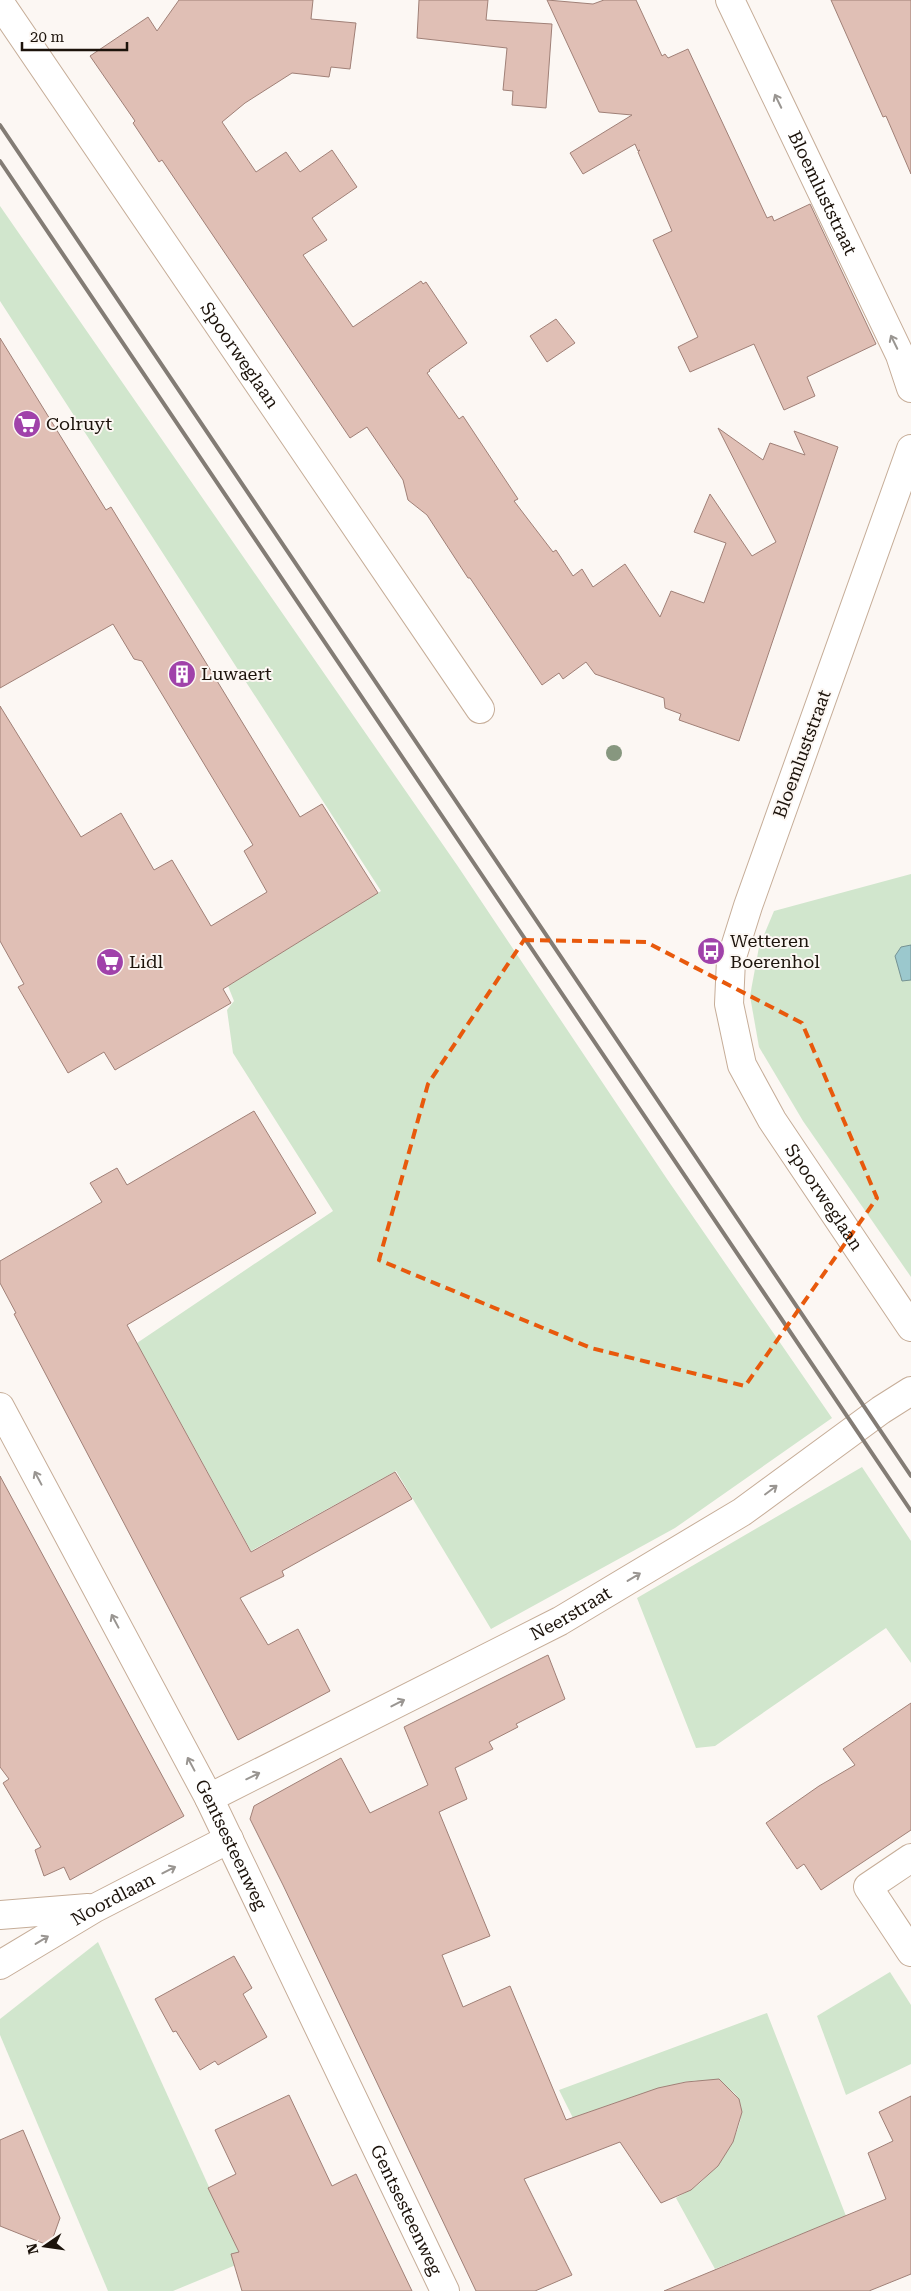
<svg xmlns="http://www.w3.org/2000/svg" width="911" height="2291" font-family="'Roboto Serif',serif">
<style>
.green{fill:#d1e6cd}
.water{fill:#9bc8cd;stroke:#759293}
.building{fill:#e0bfb5;stroke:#a08077}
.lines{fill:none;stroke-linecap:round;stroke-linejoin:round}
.minor-casing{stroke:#c6ad98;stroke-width:30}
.minor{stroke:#fff;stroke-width:28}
.rail{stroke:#837c75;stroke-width:4}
.tree{fill:#87977f}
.oneway{stroke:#999591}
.marked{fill:none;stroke:#e8590c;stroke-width:4;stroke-dasharray:10 6;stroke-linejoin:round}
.labels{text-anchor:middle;stroke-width:4;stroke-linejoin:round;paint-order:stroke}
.street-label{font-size:18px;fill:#1c130b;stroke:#fcf7f3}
.poi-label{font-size:18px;fill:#1c130b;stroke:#fcf7f3;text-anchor:start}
</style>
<rect width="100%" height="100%" fill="#fcf7f3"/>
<!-- green -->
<g class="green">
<polygon points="0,206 457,865 667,1179 832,1418 675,1528 491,1629 396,1471 251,1551 137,1343 333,1211 233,1053 227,1010 234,1001 228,986 381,891 0,301"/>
<polygon points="911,874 911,1277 803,1121 759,1047 750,996 759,947 774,911"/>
<polygon points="862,1467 911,1541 911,1663 886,1628 715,1746 696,1748 637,1598"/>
<polygon points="98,1942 243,2262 173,2291 108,2291 0,2035 0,2019"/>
<polygon points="890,1972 911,2005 911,2064 846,2095 817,2016"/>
<path d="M767 2013 846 2216 715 2269 676 2198C684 2193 695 2188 702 2181 733 2150 774 2085 698 2081 686 2080 675 2085 664 2088 633 2096 603 2107 573 2118L559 2090Z"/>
</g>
<!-- water -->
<polygon class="water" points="911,945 911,980 902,981 895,956 901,947"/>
<!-- building -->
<g class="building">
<polygon points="179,0 313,0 311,19 356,23 350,69 331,67 329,77 292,73 245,103 222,122 256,172 286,152 300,172 332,150 357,187 312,218 327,240 303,255 353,327 421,281 423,284 426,282 467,343 429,370 430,371 427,373 459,419 463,416 518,499 514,501 553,552 556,550 573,576 582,569 593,587 625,564 660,617 671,591 704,603 726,543 694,532 710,494 752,556 776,542 718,428 763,460 770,443 805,455 794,431 838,447 739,741 679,720 681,714 665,708 664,698 595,674 586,662 563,679 559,673 542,685 470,578 468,578 427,515 408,500 403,480 367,427 350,438 162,160 159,162 133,123 135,121 90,56 148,17 157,31"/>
<polygon points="419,0 488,0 486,20 552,24 546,108 512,105 513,91 503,90 507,48 417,38"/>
<polygon points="547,0 593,4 604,0 636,0 662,56 665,54 668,58 688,49 767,218 772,216 774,221 810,204 876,344 807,377 815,396 784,410 754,344 690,372 678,347 698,337 653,240 672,231 638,152 640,150 638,151 635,144 583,174 570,153 632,115 599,112"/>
<polygon points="831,0 911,0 911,174 886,116 883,117"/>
<polygon points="556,319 575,343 547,362 530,336"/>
<polygon points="0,338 106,510 111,507 300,817 322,804 378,893 223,989 231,1003 115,1070 104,1052 68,1073 18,987 24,984 0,941 0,706 81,837 121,813 154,870 172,860 211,926 267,892 244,851 253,845 142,661 134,659 113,624 0,688"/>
<polygon points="254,1111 316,1213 127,1325 251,1552 395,1472 412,1499 282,1571 284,1576 240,1598 268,1645 298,1629 330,1691 238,1740 14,1314 16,1313 0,1283 0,1261 102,1202 90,1183 117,1168 127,1185"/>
<polygon points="0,1476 184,1816 70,1880 64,1867 44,1876 35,1850 41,1847 3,1783 9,1779 0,1767"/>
<polygon points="548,1655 565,1699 516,1724 518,1727 489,1742 493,1749 455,1768 467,1799 439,1812 490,1936 442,1955 463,2007 510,1986 566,2120 658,2088 686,2082 719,2079 739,2099 742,2112 733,2142 718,2166 691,2190 661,2203 620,2142 524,2179 572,2275 535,2291 476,2291 283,1885 250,1819 254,1806 341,1758 370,1813 428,1785 404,1727"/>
<polygon points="911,1703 911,1830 821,1890 804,1864 797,1869 766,1823 819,1786 855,1765 843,1749"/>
<polygon points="234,1956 252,1988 243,1994 267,2037 218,2065 215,2061 200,2070 176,2031 173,2032 155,1999"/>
<polygon points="289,2095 332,2186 356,2174 412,2291 242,2291 231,2254 239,2252 208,2188 236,2174 215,2130"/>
<polygon points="911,2096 911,2274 869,2291 664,2291 886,2199 868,2153 893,2141 879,2112"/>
<polygon points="23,2130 60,2218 50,2246 0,2226 0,2140"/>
</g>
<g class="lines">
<!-- minor casing -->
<g class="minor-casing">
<g id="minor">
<path id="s1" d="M730 0 900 355 911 388"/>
<path id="s2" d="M0 3 480 709"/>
<path id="s3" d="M911 449 748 906 731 960 729 1004 742 1065 772 1120 911 1327"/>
<path id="s4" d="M0 1407 209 1798 445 2291"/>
<path id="s5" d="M209 1798 560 1621 742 1512 881 1410 911 1391"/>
<polyline points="911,1858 868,1887 911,1952"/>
<polyline points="0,1915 88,1908"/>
<path id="s6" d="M0 1965 95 1908 229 1839"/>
</g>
</g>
<!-- minor -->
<use href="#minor" class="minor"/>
<!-- rail -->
<g class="rail">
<polyline points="0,125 911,1476"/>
<polyline points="0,161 911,1511"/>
</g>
</g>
<!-- trees -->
<circle class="tree" cx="614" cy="753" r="8"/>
<!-- one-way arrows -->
<defs><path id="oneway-shaft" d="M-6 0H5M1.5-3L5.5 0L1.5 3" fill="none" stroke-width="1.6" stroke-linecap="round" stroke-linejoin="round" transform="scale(1.25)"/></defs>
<g class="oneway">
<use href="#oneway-shaft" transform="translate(778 101) rotate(-116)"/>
<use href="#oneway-shaft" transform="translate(894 342) rotate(-116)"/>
<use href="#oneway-shaft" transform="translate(38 1478) rotate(-118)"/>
<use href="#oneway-shaft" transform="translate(771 1490) rotate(-37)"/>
<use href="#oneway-shaft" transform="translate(634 1577) rotate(-31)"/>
<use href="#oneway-shaft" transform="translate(115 1621) rotate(-118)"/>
<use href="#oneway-shaft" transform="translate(398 1703) rotate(-27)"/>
<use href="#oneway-shaft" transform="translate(191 1764) rotate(-118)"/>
<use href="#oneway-shaft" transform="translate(253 1776) rotate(-26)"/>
<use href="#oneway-shaft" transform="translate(169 1870) rotate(-27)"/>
<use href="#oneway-shaft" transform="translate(42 1940) rotate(-31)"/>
</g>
<!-- marked area -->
<path class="marked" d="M524 940 646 942 802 1023 877 1198 745 1386 591 1348 379 1260 428 1084Z"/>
<!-- icons -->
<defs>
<g id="supermarket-disc" transform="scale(1.4375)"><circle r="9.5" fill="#a042aa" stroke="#fcf7f3"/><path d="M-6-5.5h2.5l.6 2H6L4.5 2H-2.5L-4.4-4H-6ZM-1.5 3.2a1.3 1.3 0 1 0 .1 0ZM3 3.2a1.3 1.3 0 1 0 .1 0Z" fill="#fff"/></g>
<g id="building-disc" transform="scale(1.4375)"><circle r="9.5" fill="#a042aa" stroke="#fcf7f3"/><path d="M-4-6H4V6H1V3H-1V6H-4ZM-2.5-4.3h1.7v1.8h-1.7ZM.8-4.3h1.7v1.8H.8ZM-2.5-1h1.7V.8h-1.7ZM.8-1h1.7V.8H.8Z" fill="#fff"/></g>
<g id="bus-disc" transform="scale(1.4375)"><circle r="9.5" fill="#a042aa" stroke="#fcf7f3"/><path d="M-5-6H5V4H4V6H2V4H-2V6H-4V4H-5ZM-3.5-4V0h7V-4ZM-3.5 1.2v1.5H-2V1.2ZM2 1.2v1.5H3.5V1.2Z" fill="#fff"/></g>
</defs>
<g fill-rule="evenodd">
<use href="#supermarket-disc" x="27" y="424"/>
<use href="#building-disc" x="182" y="674"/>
<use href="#bus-disc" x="711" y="951"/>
<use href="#supermarket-disc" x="110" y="962"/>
</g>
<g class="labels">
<!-- street labels -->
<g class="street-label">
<text dy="6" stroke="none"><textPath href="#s1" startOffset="214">Bloemluststraat</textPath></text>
<text dy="6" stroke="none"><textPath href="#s2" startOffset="426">Spoorweglaan</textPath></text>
<text transform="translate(802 754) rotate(-70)" y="6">Bloemluststraat</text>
<text dy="6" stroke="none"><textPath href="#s3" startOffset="804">Spoorweglaan</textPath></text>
<text dy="6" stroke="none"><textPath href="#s5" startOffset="406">Neerstraat</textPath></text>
<text dy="6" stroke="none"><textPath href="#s4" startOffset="495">Gentsesteenweg</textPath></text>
<text dy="6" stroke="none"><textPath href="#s6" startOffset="131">Noordlaan</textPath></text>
<text dy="6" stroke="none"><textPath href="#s4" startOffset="900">Gentsesteenweg</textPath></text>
</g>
<!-- poi labels -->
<g class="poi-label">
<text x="46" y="430">Colruyt</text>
<text x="201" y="680">Luwaert</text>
<text x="730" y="947">Wetteren<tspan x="730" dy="21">Boerenhol</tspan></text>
<text x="129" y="968">Lidl</text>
</g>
</g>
<!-- north arrow -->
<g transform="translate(45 2246) rotate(257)" stroke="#fcf7f3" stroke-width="4" paint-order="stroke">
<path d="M0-4L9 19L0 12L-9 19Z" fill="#1c130b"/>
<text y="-8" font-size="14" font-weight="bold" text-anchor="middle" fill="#1c130b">N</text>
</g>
<!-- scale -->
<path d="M22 42v8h105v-8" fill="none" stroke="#1c130b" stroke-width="2.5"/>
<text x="30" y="42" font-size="15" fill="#1c130b" stroke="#fcf7f3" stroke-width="4" paint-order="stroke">20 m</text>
</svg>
